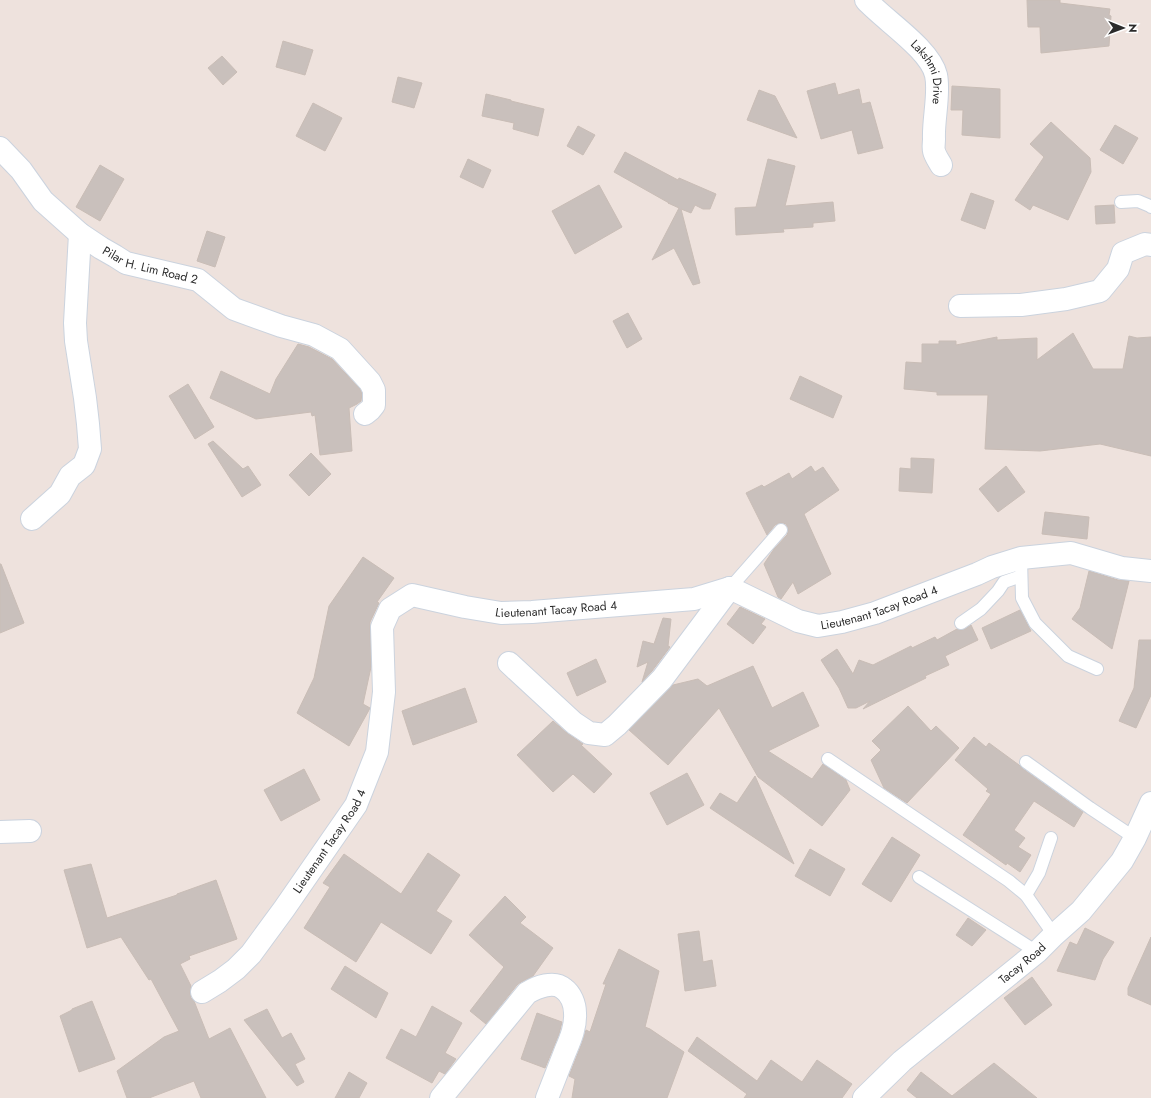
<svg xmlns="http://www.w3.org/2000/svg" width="1151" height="1098" font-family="Jost,sans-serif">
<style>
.building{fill:#c9c0bc;stroke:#c9bdb6}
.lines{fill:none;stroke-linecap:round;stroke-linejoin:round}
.lane-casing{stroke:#cbd3de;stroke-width:14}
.street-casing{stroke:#cbd3de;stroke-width:24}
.secondary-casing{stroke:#cbd3de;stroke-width:24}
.lane{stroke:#fff;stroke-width:12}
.street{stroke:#fff;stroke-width:22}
.secondary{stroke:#fff;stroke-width:22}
.labels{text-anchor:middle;stroke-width:3;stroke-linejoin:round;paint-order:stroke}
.street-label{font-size:12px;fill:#2b2b2b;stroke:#fff}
</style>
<rect width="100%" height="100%" fill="#eee2dd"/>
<!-- building -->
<g class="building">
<polygon points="1027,0 1060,0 1060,3 1110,9 1109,15 1111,16 1109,46 1041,53 1040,27 1028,27"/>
<polygon points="283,41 313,50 305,75 276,67"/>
<polygon points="222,56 237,72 223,85 208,68"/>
<polygon points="398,77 422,83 414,108 392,102"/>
<polygon points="835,83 838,95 859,89 862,104 870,102 883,148 858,154 852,130 821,139 807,91"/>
<polygon points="952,86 1000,89 1000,138 962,135 963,110 951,110"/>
<polygon points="759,90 775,96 797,138 747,120"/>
<polygon points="486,94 511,100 511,101 544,109 538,136 513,129 514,123 482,116"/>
<polygon points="313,103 342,118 325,151 296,136"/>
<polygon points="1051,122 1090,158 1091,172 1068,220 1033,205 1030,210 1015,200 1044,157 1030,144"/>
<polygon points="1115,125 1138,138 1123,164 1100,150"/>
<polygon points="578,126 595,135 583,155 567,146"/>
<polygon points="625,152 678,180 679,178 716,194 710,209 703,209 695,205 691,213 681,209 700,283 693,285 674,248 652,260 679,208 668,203 669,203 614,172"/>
<polygon points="468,159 491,170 483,188 460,177"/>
<polygon points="768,159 795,166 785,206 833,202 835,221 813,223 813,227 783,229 784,232 736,235 735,208 756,207"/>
<polygon points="100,165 124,179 100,221 76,207"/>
<polygon points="599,185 622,227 575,254 552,211"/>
<polygon points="971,193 994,201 985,229 961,220"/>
<polygon points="1114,205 1115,223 1096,224 1095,206"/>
<polygon points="207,231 225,237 215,267 197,261"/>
<polygon points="628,313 642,339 627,348 613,321"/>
<polygon points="1073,333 1093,369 1123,369 1129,336 1137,338 1151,337 1151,456 1100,444 1040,451 985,449 988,395 937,395 937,392 904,389 906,362 922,363 922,344 939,344 939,341 956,341 956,345 997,337 997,340 1037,338 1037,360"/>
<polygon points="298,344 309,347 332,359 360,389 362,393 361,401 357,404 349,408 352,451 320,455 315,415 312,416 311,412 256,419 210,398 221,371 270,394 276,379"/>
<polygon points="800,376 842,396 833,418 790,399"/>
<polygon points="188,384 214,427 195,439 169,396"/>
<polygon points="213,441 243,469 248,466 261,485 242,497 208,444"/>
<polygon points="311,453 331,474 309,496 289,475"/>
<polygon points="911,458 934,459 932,493 899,491 900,468 911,469"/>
<polygon points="811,466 815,472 823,467 839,490 804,514 831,574 798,594 793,582 781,599 778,597 764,564 774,549 787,535 788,532 788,528 786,524 783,523 779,523 775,525 767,535 746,493 762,485 764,487 789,473 792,479"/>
<polygon points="1006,466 1025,492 998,512 979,489"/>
<polygon points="1045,512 1089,517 1087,539 1042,534"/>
<polygon points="363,557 394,578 377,602 379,603 370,622 370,627 371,667 363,704 370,708 369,710 349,746 297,713 314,678 329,606"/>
<polygon points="0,564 1,564 24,623 0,633"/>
<polygon points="1089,571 1118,580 1129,581 1112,649 1072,619 1080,608"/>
<polygon points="740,607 765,619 761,624 766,627 753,644 727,624"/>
<polygon points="1020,610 1031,631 991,649 982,628"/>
<polygon points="663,618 671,619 668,646 670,647 652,671 642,682 648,662 637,667 643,641 654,644"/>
<polygon points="971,625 978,640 945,656 949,665 925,676 926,678 863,709 870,701 856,708 848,708 839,688 821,660 837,649 853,674 859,660 873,665 911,646 912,648 935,637 937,640 957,629 961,630 965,629"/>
<polygon points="1139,640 1151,640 1151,695 1136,728 1119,721 1134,688"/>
<polygon points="596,659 606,682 577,696 567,673"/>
<polygon points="753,666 772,708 803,692 819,726 768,751 812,779 823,764 846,780 850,790 822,826 758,777 719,708 668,765 629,730 673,685 698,679 707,686"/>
<polygon points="465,688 477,722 413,745 402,711"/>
<polygon points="908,706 931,731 936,726 959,748 907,803 884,788 871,760 881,750 872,741"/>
<polygon points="553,721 567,733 583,744 581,745 612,774 594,793 573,774 553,792 517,755"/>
<polygon points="974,737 986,747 989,743 1019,765 1022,768 1083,812 1074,827 1034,801 1014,830 1025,838 1018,847 1031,855 1020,872 1007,863 1006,865 963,835 991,794 986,791 988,789 955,760"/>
<polygon points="304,769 320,800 281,821 264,790"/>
<polygon points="687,773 704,805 667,825 650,793"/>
<polygon points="755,776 794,864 710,808 720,793 737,803"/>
<polygon points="892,837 920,855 891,902 862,884"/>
<polygon points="810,849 845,869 830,896 795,876"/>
<polygon points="428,853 460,875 436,911 452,921 431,954 381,922 356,962 304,928 330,887 323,883 344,854 401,894"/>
<polygon points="91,864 107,918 177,895 177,894 216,880 237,939 189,956 190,959 180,964 191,986 190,993 191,998 194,1001 209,1039 230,1028 266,1098 201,1098 194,1081 149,1098 127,1098 117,1071 164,1037 179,1031 151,979 149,980 121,937 87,948 64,870"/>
<polygon points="505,896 526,917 520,923 553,948 533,976 521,982 517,985 486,1024 470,1011 504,967 469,935"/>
<polygon points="968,918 986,930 972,946 956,935"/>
<polygon points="1085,928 1114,942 1103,959 1095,980 1057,971 1070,942 1077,945"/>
<polygon points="699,931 703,962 712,960 716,986 685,991 678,934"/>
<polygon points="1151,937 1151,1005 1128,995 1128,988"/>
<polygon points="619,949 659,971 645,1027 650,1029 684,1052 667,1098 572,1098 575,1079 569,1076 582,1043 586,1030 590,1032 606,984 603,984"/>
<polygon points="345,966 388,993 376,1018 331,989"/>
<polygon points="1032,977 1052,1005 1025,1025 1004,998"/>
<polygon points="92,1001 115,1059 79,1072 60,1016 72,1010 72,1009"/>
<polygon points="432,1006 462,1023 445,1053 456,1059 445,1074 439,1071 432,1083 386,1058 401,1029 416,1037"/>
<polygon points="267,1009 282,1038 291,1033 305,1059 295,1064 304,1082 297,1086 244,1020"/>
<polygon points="537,1013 562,1022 559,1034 545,1068 521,1059"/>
<polygon points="697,1037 757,1081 771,1060 802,1082 817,1060 852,1084 842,1098 744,1098 747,1094 688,1051"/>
<polygon points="994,1063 1037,1098 917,1098 907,1090 921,1072 952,1096"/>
<polygon points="349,1072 367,1083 359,1098 335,1098"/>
</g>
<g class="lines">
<!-- lane casing -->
<g class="lane-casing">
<g id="lane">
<polyline points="1121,202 1138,201 1150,206 1151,207"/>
<polyline points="1021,558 1022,598 1035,623 1068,656 1097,669"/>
<polyline points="730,588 781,530"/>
<polyline points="961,623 981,609 998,591 1004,582 1021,576"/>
<polyline points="828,759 1009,881 1026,895 1054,935"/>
<polyline points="1026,762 1090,808 1135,838"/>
<polyline points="919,877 1037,952"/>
<polyline points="1026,895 1039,873 1051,838"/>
</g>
</g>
<!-- street casing -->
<g class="street-casing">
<g id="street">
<path id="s1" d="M866 0C884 20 930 49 936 75 940 93 933 120 934 139 934 143 933 148 934 151 935 156 939 161 941 165"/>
<path id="s2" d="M0 148 21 170 43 201 80 234 101 248 115 256 126 263 198 280 234 309 281 326 314 335 340 349 370 382 374 390V405L370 410 365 414"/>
<polyline points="960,306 1021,305 1066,299 1100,291 1118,269 1123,253 1145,244 1151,245"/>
<polyline points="32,519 60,494 70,476 84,465 90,449 88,424 85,398 76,341 75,323 80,234"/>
<polyline points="509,663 574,723 589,733 605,735 617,725 662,679 730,588"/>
<polyline points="0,832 30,831"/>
<path id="s3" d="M202 992 220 981 236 969 251 954 284 909 356 805 377 752 384 692 382 627 390 609 412 595 465 607 501 613 532 612 694 599 730 588 798 621 818 626 842 622 875 613 977 574 992 567 1021 558 1071 553 1122 568 1151 571"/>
<path d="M441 1098 527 993C537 987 554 980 564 989 571 994 575 1004 575 1013 576 1027 570 1040 565 1052 559 1067 553 1083 547 1098"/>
</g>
</g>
<!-- secondary casing -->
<g class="secondary-casing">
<g id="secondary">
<path id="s4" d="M864 1098 902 1061 1037 952 1054 935 1081 911 1122 861 1135 838 1151 803"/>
</g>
</g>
<!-- lane -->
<use href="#lane" class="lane"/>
<!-- street -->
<use href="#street" class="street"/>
<!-- secondary -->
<use href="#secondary" class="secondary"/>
</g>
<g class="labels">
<!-- street labels -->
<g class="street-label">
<text dy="4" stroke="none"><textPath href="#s1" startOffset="98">Lakshmi Drive</textPath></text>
<text dy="4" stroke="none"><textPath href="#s2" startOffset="196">Pilar H. Lim Road 2</textPath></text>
<text dy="4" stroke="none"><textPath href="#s3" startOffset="955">Lieutenant Tacay Road 4</textPath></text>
<text dy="4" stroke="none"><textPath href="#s3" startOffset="619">Lieutenant Tacay Road 4</textPath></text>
<text dy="4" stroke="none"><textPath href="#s3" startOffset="200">Lieutenant Tacay Road 4</textPath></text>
<text dy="4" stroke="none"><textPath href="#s4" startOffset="208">Tacay Road</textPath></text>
</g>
</g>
<!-- north arrow -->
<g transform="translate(1123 28) rotate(91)" stroke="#ffffff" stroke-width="3" paint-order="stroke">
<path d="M0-3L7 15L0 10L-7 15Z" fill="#2b2b2b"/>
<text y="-6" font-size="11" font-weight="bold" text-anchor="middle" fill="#2b2b2b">N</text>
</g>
</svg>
